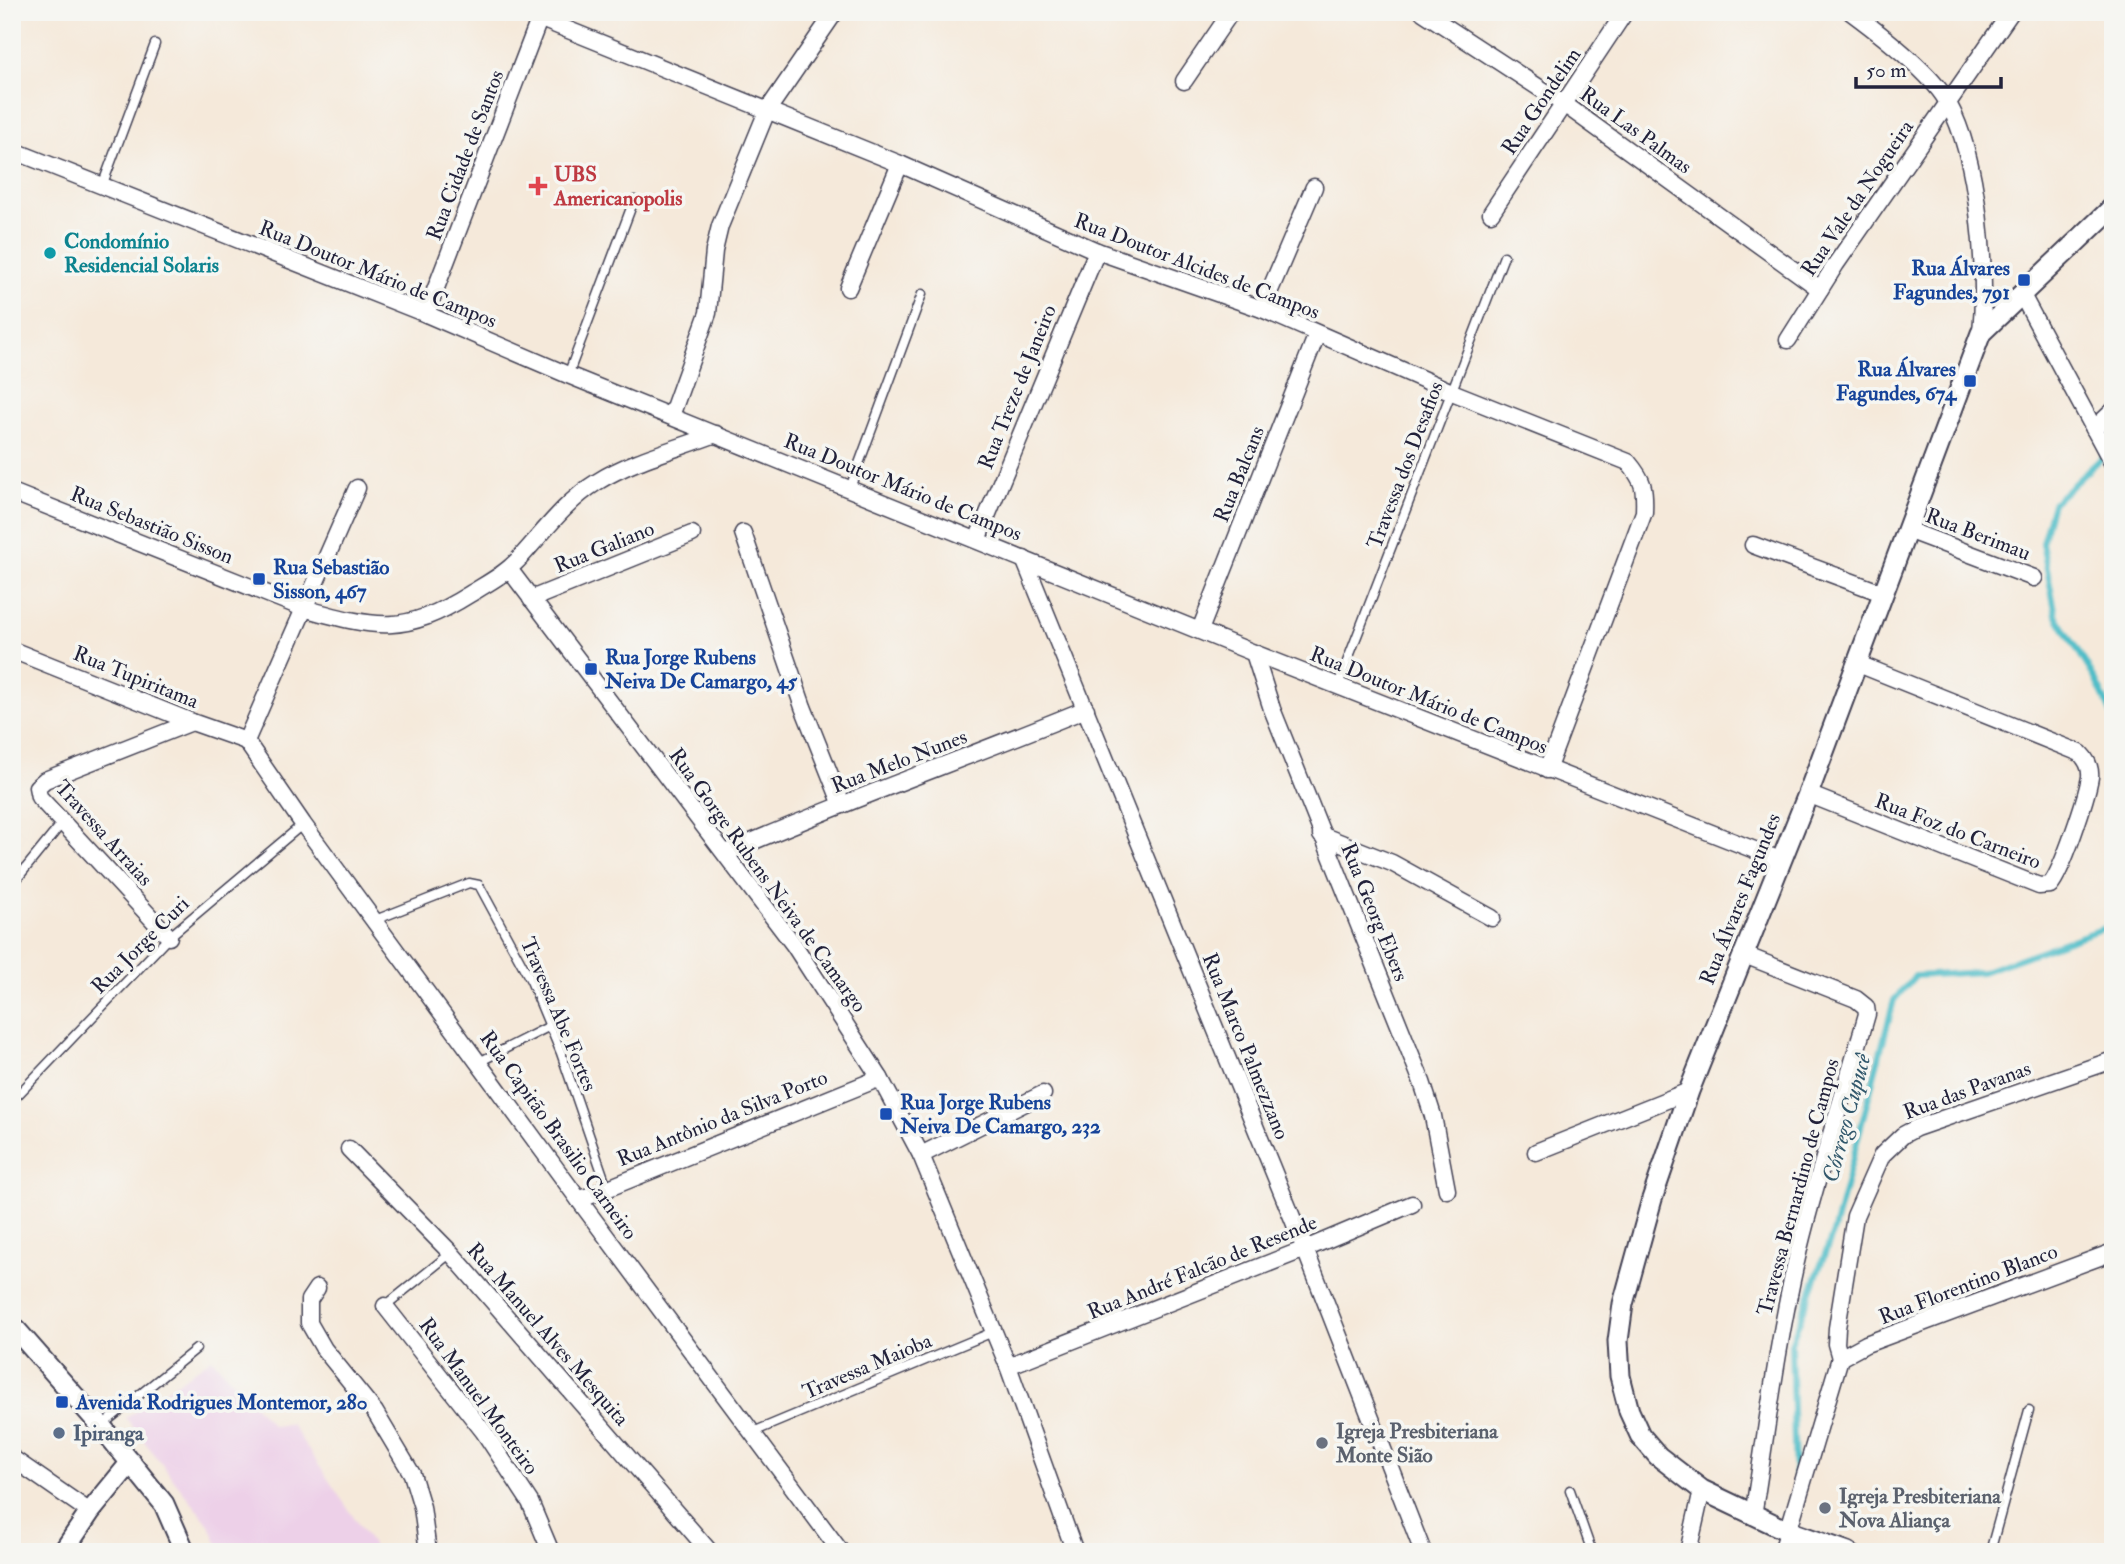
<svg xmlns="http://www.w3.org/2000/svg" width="2125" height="1564" font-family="'IM FELL Double Pica',serif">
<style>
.built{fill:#edd0e8}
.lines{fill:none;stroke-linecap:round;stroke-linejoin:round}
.stream{stroke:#50bdc8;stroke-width:6}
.service-casing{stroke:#424053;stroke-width:11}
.minor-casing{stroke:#424053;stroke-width:19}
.tertiary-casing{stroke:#424053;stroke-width:23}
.service{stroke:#fff;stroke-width:8}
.minor{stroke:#fff;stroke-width:16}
.tertiary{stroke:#fff;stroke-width:19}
.health-dot{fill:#e0444e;stroke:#f6f6f2;stroke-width:2.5}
.culture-dot{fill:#0f9aa8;stroke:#f6f6f2;stroke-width:2.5}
.transit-dot{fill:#1a4fb4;stroke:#f6f6f2;stroke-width:2.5}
.service-dot{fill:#5c6f8a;stroke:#f6f6f2;stroke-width:2.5}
.worship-dot{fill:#6b7280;stroke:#f6f6f2;stroke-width:2.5}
.labels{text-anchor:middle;stroke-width:7;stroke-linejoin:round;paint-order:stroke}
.street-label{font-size:21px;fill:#22223b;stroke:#f6f6f2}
.health-label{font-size:21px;font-weight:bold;fill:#be3a42;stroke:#f6f6f2;text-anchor:start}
.culture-label{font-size:21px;font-weight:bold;fill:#0d838f;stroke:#f6f6f2;text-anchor:start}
.transit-label{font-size:21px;font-weight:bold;fill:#164399;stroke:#f6f6f2;text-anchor:start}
.worship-label{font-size:21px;font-weight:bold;fill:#5b616d;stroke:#f6f6f2;text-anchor:start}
.service-label{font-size:21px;font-weight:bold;fill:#4e5e75;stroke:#f6f6f2;text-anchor:start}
.water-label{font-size:23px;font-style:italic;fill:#32586c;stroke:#f6f6f2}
</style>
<rect width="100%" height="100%" fill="#f6f6f2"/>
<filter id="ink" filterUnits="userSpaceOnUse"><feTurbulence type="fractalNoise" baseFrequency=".0143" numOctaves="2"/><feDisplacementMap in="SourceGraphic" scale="14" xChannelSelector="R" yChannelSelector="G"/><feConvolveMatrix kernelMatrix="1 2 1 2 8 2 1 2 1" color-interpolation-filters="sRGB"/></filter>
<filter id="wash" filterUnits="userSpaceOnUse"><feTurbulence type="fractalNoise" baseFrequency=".00686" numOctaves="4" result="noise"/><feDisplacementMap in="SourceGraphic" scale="28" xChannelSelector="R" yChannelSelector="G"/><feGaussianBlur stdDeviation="1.57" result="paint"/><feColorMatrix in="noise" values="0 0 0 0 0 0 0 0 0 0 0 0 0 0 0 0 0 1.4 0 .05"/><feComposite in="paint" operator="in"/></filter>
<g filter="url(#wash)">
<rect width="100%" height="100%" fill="#f5e9da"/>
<!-- built -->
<polygon class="built" points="212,1358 273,1426 291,1424 377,1552 221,1552 210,1526 126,1418"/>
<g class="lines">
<!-- stream -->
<g class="stream">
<polyline points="2106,454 2053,503 2042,543 2056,615 2094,677 2113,717"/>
<polyline points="1795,1475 1791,1344 1834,1230 1894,1000 1915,976 1982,972 2113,925"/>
</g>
</g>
</g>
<g filter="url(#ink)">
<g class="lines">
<!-- service casing -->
<g class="service-casing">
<g id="service">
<polyline points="102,186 155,44"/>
<polyline points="568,375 634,200"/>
<polyline points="850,488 922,294"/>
<polyline points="1338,685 1504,256"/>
<polyline points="12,885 63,822"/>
<polyline points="375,920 469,883 479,885 531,981 561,1053 607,1187"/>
<polyline points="479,1062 550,1026"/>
<polyline points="12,1101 169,937 303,824"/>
<polyline points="385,1306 451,1253"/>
<polyline points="101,1426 196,1349"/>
<polyline points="753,1432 993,1332"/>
<polyline points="1570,1490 1592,1552"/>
<polyline points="1990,1552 2029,1410"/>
</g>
</g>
<!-- minor casing -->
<g class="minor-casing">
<g id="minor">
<path d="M524 12 900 164 1097 251 1262 309 1452 392 1628 462C1644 481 1645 488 1644 512L1547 770"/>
<polyline points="1423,12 1564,104 1820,289"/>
<path d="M1851 12C1878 32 1933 74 1948 103 1979 159 1987 270 1981 333"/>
<polyline points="1184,81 1231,12"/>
<polyline points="12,150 426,314 568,375 1254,653 1780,860"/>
<polyline points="1491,213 1625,12"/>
<polyline points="848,288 900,164"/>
<polyline points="2022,295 2113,464"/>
<polyline points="1262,309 1314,187"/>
<polyline points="426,314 542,12"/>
<polyline points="1788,340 1836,264 2011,12"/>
<polyline points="671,416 708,313 714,251 720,226 767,111 835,12"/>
<polyline points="2094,429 2113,411"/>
<path d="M12 492 303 608C376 628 403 636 470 594 486 584 504 575 518 560 542 534 566 501 597 482 632 460 677 449 716 434"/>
<polyline points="1907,530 2034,578"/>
<polyline points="743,533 803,707 842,805"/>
<polyline points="977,540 1097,251"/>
<polyline points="1753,545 1882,593"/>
<polyline points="1024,559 1305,1249 1423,1552"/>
<polyline points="509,569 794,945 880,1078 921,1155 1008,1366 1075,1552"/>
<polyline points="531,599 692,534"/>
<polyline points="1200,630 1317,334"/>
<polyline points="12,650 192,722 246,741"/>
<polyline points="1254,653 1272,709 1422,1082 1433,1116 1447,1190"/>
<polyline points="246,741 303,824 579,1200 841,1552"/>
<polyline points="246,741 357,488"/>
<path d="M1808 794 2039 886 2050 885C2062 872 2087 796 2090 777 2091 767 2087 760 2080 753L1856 663"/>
<polyline points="1321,835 1392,863 1492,918"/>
<path d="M726 853C844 801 967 758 1086 709"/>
<polyline points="169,937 39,797 37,787 45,780 192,722"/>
<path d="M1742 954 1856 999 1866 1007 1867 1014C1845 1092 1818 1170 1799 1249 1778 1337 1767 1427 1753 1516"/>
<polyline points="349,1149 451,1253 710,1552"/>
<polyline points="1536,1152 1689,1091"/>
<polyline points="921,1155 1043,1094"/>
<polyline points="579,1200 880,1078"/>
<polyline points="317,1288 309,1300 309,1323 324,1349 375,1412 412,1474 422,1507 428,1552"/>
<polyline points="385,1306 484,1432 530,1502 551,1552"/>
<polyline points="1840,1358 1836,1344 1837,1328 1855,1216 1882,1155 1903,1135 1916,1128 2113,1060"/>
<polyline points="1840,1358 1866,1344 2113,1252"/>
<polyline points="1008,1366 1305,1249 1412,1204"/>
<polyline points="12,1458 90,1512"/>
<polyline points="1688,1552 1702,1490"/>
<polyline points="1782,1552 1840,1358"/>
</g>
</g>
<!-- tertiary casing -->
<g class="tertiary-casing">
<g id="tertiary">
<polyline points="12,1325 101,1426 164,1504 185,1552"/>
<polyline points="63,1552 90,1512 131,1462"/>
<polyline points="1848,1552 1788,1531 1702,1490 1658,1456 1640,1435 1629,1411 1620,1376 1618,1341 1623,1304 1652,1199 1689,1091 1808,794 1981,333 2113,207"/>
</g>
</g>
<!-- service -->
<use href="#service" class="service"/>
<!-- minor -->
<use href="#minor" class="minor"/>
<!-- tertiary -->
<use href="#tertiary" class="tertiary"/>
</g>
</g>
<!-- markers -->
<path class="health-dot" d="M534.5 175.5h7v7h7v7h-7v7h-7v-7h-7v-7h7z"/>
<circle class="culture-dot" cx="50" cy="253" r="7"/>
<g class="transit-dot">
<rect x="2017" y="273" width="14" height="14" rx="3.5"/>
<rect x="1963" y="374" width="14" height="14" rx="3.5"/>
<rect x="252" y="572" width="14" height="14" rx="3.5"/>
<rect x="584" y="662" width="14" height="14" rx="3.5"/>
<rect x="879" y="1107" width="14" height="14" rx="3.5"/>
<rect x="55" y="1395" width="14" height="14" rx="3.5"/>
</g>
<circle class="service-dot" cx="59" cy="1433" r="7"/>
<g class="worship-dot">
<circle cx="1322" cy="1443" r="7"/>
<circle cx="1825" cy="1508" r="7"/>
</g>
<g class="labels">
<!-- street labels -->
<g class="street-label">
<text transform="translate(1541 101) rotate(-56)" y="7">Rua Gondelim</text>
<text transform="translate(1636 130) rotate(36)" y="7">Rua Las Palmas</text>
<text transform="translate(465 155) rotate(-69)" y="7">Rua Cidade de Santos</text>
<text transform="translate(1857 198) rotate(-56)" y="7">Rua Vale da Nogueira</text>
<text transform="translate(1197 266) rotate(21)" y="7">Rua Doutor Alcides de Campos</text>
<text transform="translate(378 274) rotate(22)" y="7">Rua Doutor Mário de Campos</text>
<text transform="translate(1017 387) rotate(-68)" y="7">Rua Treze de Janeiro</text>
<text transform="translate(1405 465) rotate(-69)" y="7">Travessa dos Desafios</text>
<text transform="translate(1239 474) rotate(-68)" y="7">Rua Balcans</text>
<text transform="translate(903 487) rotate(22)" y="7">Rua Doutor Mário de Campos</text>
<text transform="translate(152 525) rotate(22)" y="7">Rua Sebastião Sisson</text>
<text transform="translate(1978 534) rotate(21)" y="7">Rua Berimau</text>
<text transform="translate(604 547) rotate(-22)" y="7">Rua Galiano</text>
<text transform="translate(136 677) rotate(22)" y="7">Rua Tupiritama</text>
<text transform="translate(1429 700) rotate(22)" y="7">Rua Doutor Mário de Campos</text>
<text transform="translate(899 761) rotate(-21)" y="7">Rua Melo Nunes</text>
<text transform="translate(1958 831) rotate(21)" y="7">Rua Foz do Carneiro</text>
<text transform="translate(104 833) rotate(48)" y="7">Travessa Arraias</text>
<text transform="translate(768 880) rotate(54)" y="7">Rua Gorge Rubens Neiva de Camargo</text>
<text transform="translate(1740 899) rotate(-68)" y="7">Rua Álvares Fagundes</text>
<text transform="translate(1375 912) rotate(68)" y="7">Rua Georg Ebers</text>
<text transform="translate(140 945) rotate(-45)" y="7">Rua Jorge Curi</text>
<text transform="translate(559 1014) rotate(67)" y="7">Travessa Abe Fortes</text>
<text transform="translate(1246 1046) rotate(68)" y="7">Rua Marco Palmezzano</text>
<text transform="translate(1967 1090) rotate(-20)" y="7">Rua das Pavanas</text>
<text transform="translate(722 1118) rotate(-22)" y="7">Rua Antônio da Silva Porto</text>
<text transform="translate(559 1135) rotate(54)" y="7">Rua Capitão Brasilio Carneiro</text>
<text transform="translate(1798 1187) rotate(-75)" y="7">Travessa Bernardino de Campos</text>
<text transform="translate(1202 1267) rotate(-22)" y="7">Rua André Falcão de Resende</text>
<text transform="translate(1968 1284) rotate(-21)" y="7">Rua Florentino Blanco</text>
<text transform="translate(548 1334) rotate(49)" y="7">Rua Manuel Alves Mesquita</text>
<text transform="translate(867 1366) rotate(-23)" y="7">Travessa Maioba</text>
<text transform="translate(479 1396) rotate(54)" y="7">Rua Manuel Monteiro</text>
</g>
<!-- health labels -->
<g class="health-label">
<text x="554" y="181">UBS<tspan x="554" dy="24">Americanopolis</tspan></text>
</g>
<!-- culture labels -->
<g class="culture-label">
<text x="64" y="248">Condomínio<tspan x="64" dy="24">Residencial Solaris</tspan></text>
</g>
<!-- transit labels -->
<g class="transit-label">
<text x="2010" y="275" text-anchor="end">Rua Álvares<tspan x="2010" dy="24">Fagundes, 791</tspan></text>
<text x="1956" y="376" text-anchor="end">Rua Álvares<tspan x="1956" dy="24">Fagundes, 674</tspan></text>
<text x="273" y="574">Rua Sebastião<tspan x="273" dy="24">Sisson, 467</tspan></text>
<text x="605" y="664">Rua Jorge Rubens<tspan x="605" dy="24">Neiva De Camargo, 45</tspan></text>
<text x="900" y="1109">Rua Jorge Rubens<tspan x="900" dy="24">Neiva De Camargo, 232</tspan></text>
<text x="76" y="1409">Avenida Rodrigues Montemor, 280</text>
</g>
<!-- worship labels -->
<g class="worship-label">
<text x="1336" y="1438">Igreja Presbiteriana<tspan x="1336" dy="24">Monte Sião</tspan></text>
<text x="1839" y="1503">Igreja Presbiteriana<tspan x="1839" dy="24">Nova Aliança</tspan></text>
</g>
<!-- service labels -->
<g class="service-label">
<text x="73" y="1440">Ipiranga</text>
</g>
<!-- water labels -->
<g class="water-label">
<text transform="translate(1846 1118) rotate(-75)" y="8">Córrego Cupucê</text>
</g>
</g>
<!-- margin -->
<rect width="2125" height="1564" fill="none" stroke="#f6f6f2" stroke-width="42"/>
<!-- scale -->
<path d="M1856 77v10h145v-10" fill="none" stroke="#22223b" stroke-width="3.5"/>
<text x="1866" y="77" font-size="21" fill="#22223b" stroke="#f6f6f2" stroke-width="5" paint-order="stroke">50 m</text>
</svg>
